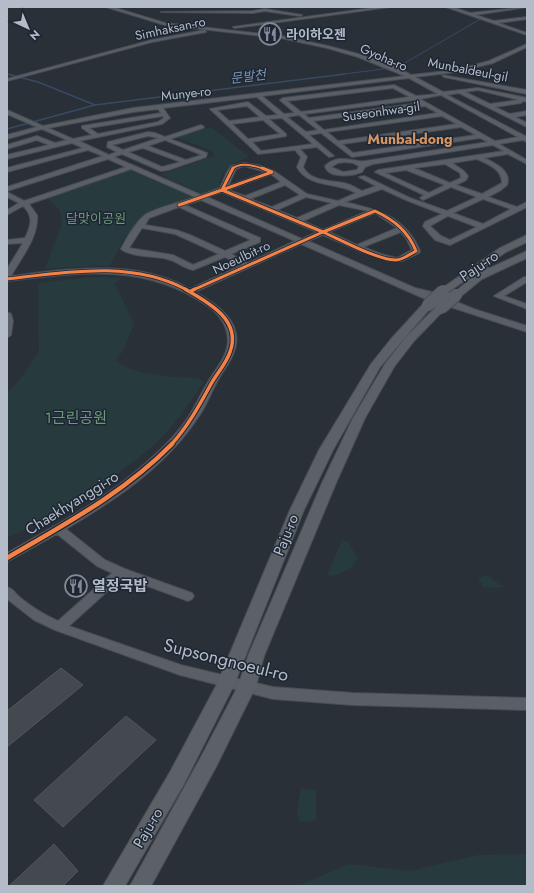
<svg xmlns="http://www.w3.org/2000/svg" width="534" height="893" font-family="Jost,'Noto Sans KR',sans-serif">
<style>
.green{fill:#273a3e}
.lines{fill:none;stroke-linecap:round;stroke-linejoin:round}
.stream-far1{stroke:#384963;stroke-width:1}
.stream{stroke:#384963;stroke-width:1.5}
.building{fill:#444950;stroke:#52575f}
.minor-casing{stroke:#484c53;stroke-width:2}
.major-casing{stroke:#484c55;stroke-width:2}
.minor{fill:#5a5e66;fill-rule:evenodd}
.major{fill:#5c6168;fill-rule:evenodd}
.major-bridge-casing{stroke:#484c55;stroke-width:14;stroke-linecap:butt}
.major-bridge{stroke:#5c6168;stroke-width:12}
.cycleway-far3-casing{stroke:#1d2633;stroke-width:3.5}
.cycleway-far2-casing{stroke:#1d2633;stroke-width:4.5}
.cycleway-far1-casing{stroke:#1d2633;stroke-width:5.5}
.cycleway-casing{stroke:#1d2633;stroke-width:7}
.cycleway-far3{stroke:#f48246;stroke-width:2}
.cycleway-far2{stroke:#f48246;stroke-width:3}
.cycleway-far1{stroke:#f48246;stroke-width:3.5}
.cycleway{stroke:#f48246;stroke-width:4.5}
.labels{text-anchor:middle;stroke-width:3;stroke-linejoin:round;paint-order:stroke}
.far-street-label{font-size:13px;fill:#b4bcc9;stroke:#1d2633}
.far-poi-label{font-size:13px;font-weight:bold;fill:#b4bcc9;stroke:#1d2633;text-anchor:start}
.far-water-label{font-size:13px;font-style:italic;fill:#7c92b1;stroke:#1d2633}
.far-park-label{font-size:13px;fill:#6b9a76;stroke:#1d2633}
.far-quarter-label{font-size:14px;font-weight:bold;fill:#d59563;stroke:#1d2633}
.street-label{font-size:15px;fill:#b4bcc9;stroke:#1d2633}
.park-label{font-size:15px;fill:#6b9a76;stroke:#1d2633}
.poi-label{font-size:15px;font-weight:bold;fill:#b4bcc9;stroke:#1d2633;text-anchor:start}
.near-street-label{font-size:18px;fill:#b4bcc9;stroke:#1d2633}
</style>
<rect width="100%" height="100%" fill="#2a3038"/>
<!-- green -->
<g class="green">
<path d="M211 127 249 157C234 163 219 169 219 188L203 194 160 175 214 156 215 154 212 151 176 137Z"/>
<polygon points="130,170 194,198 153,212 125,237 110,265 45,269 62,224 60,210 46,197"/>
<path d="M91 277 121 278 115 284 134 324 123 351 116 360C127 373 166 376 183 378 192 378 197 376 204 382 190 403 176 423 159 440 151 448 141 455 133 462 94 492 52 517 7 538V392L17 383 39 352 38 283Z"/>
<polygon points="342,540 348,542 357,557 353,567 334,576 327,575"/>
<polygon points="486,575 504,587 484,588 478,579"/>
<polygon points="301,788 316,790 316,820 300,822 297,809"/>
<polygon points="527,854 527,886 298,886 348,864 410,871 478,855"/>
</g>
<g class="lines">
<!-- stream-far1 -->
<g class="stream-far1">
<polyline points="7,74 13,75"/>
<polyline points="337,75 398,67 482,18"/>
</g>
<!-- stream -->
<g class="stream">
<polyline points="7,74 38,82 95,105"/>
<polyline points="7,129 95,105 345,74"/>
</g>
</g>
<!-- building -->
<g class="building">
<polygon points="61,668 83,685 7,747 7,711"/>
<polygon points="126,716 156,740 63,827 34,800"/>
<polygon points="54,844 78,871 63,886 9,886"/>
</g>
<g class="lines">
<!-- minor casing -->
<g class="minor-casing">
<g id="minor">
<path d="M106 7H112L165 23 281 36 328 46 362 55 400 69 411 75 456 70 489 61 527 44V47L493 63 456 72 415 77 443 92 478 88 527 98V102L523 101 521 103 495 107 510 114 527 111V115L515 117 527 123V127L459 93 447 95 527 137V142L523 140 499 144 527 160V164L508 154 484 158C495 163 512 171 507 185L501 190 488 197 517 207 527 202V207L450 245 435 240 423 226 425 222 442 214 406 200 382 189 345 202C378 210 405 216 420 251L419 253 402 261H390L362 252 323 235 308 241 415 288 432 292 474 309 527 326V332L423 298 301 244 195 292C217 304 245 323 234 352 230 364 221 373 216 384 210 395 205 408 197 419 165 467 115 500 66 529L105 560 125 569 192 593 194 596 192 599 188 601 123 577 69 626 181 665 273 687 353 693 527 698V710L353 705 273 699 180 675 55 630 34 620 7 599V587C14 589 16 595 22 599 33 608 45 615 58 621L112 573 97 566 57 534 7 562V553C56 525 106 499 148 461 163 448 178 433 189 416 196 405 201 393 208 382 214 371 224 361 227 348 231 329 220 314 206 305 144 262 76 273 7 281V269L23 243 7 244V240L25 238C31 226 34 216 23 206L7 215V210L19 203 7 197V192L24 201 126 167 108 159 7 191V187L103 156 88 150 7 172V168L83 148 72 143 7 159V155L49 145 37 140 7 149V145L37 136 55 143 67 140 42 129 7 139V135L37 127 7 114V110L43 126 133 108 405 76 358 57 327 48 281 38 165 25ZM409 78 438 94 416 96 394 85 283 98 280 100 281 101 295 113 284 114 262 96ZM393 88 410 97 301 112 287 101ZM478 90 519 100 490 104 465 92ZM441 95 518 137 495 141 420 99ZM257 97 278 115 266 116 248 102 210 109 258 154 295 150 301 157 297 167C308 188 337 182 356 193L338 201 307 194 274 171 258 165 244 163 231 166 227 172 220 188 201 195 114 157 122 154 161 171 168 170 206 157 207 153 170 139 203 128 204 127 201 125 165 137 155 133 148 132 108 142 107 147 117 152 109 155 79 141 162 124 170 118 163 108ZM414 100 420 103 309 118 304 114ZM247 106 260 117 229 121 217 110ZM425 106 438 113 324 130 313 121ZM158 109 161 113 82 126V128L92 135 73 139 48 128 133 112ZM299 115 318 130 306 132 287 117ZM163 116 164 118 158 122 98 134 89 128ZM442 116 457 124 338 141 327 132ZM282 118 313 144 261 151 252 142 286 136V134L269 119ZM263 120 280 134 248 139 232 124ZM461 127 476 135 353 153 342 144ZM321 133 352 157 480 138 488 142 372 160C368 160 363 162 359 161 346 159 335 156 325 166 328 179 352 176 362 172L365 167 373 164 493 145 504 151 378 170 375 172 424 195 420 198 423 200 451 187 477 197 447 211 410 198 364 176 359 177 376 186 362 191C356 188 350 184 344 183 329 180 311 182 303 167L307 157 300 149 317 147 329 157 334 156 309 135ZM148 136 159 138 123 150 112 145ZM165 140 202 155 186 160 148 146ZM143 148 181 162 162 167 128 152ZM477 159C488 164 502 169 502 183L482 194 456 185 466 180 468 176 464 171 452 163ZM345 162 353 163 359 166 357 170 343 172 331 167 338 163ZM445 164 460 173 461 178 450 183 414 168ZM244 166 266 172 228 186 236 169ZM131 169 195 197C182 202 155 208 145 215 136 222 126 239 121 249 130 257 155 256 167 259 176 261 184 268 193 270L225 257 242 265 190 289C135 258 69 269 11 276 21 258 39 237 37 215L29 204ZM406 170 445 185 429 193 385 173ZM271 174 281 182 245 196 228 190ZM285 185 300 195 272 207 250 199ZM222 192 317 232 302 239 207 197ZM306 197 332 203 297 218 277 210ZM483 199 511 209 483 224 453 213ZM201 200 295 241 248 263 231 254 260 242V238L185 205ZM339 205 368 211 323 230 303 221ZM179 207 251 240 225 251 190 235 176 230 145 225 149 218ZM375 213 397 228 357 245 329 232ZM448 216 477 227 450 240 441 236 430 226ZM142 228 175 234 219 254 193 265 173 255 129 248ZM401 232 406 238 412 250 397 258 381 254 363 247Z"/>
<polygon points="379,7 390,7 235,28 233,27"/>
<polygon points="446,7 452,7 470,13 527,7 475,15 494,21 527,17 527,19 498,23 527,33 527,35"/>
<polygon points="265,9 302,15 300,16 265,11 253,13 161,12 253,11"/>
<polygon points="205,30 206,32 152,42 7,81 7,79 152,40"/>
<polygon points="442,75 527,90 527,94 444,77"/>
<polygon points="524,277 527,277 527,282 504,296 527,304 527,309 494,296"/>
<polygon points="7,312 11,314 13,321 11,335 7,338"/>
</g>
</g>
<!-- major casing -->
<g class="major-casing">
<g id="major">
<polygon points="527,235 527,242 506,252 447,293 443,294 438,291 500,248"/>
<polygon points="527,251 527,258 482,279 460,297 452,297 451,295 484,268 490,268"/>
<polygon points="428,302 433,305 380,367 333,450 304,510 234,685 184,784 125,886 103,886 170,772 217,684 290,510 319,450 371,364 391,339 424,303"/>
<polygon points="441,305 446,308 414,341 394,367 365,418 336,483 264,656 256,686 216,767 151,886 130,886 202,755 238,686 248,656 322,483 353,418 385,364 406,337 437,306"/>
</g>
</g>
<!-- minor -->
<use href="#minor" class="minor"/>
<!-- major -->
<use href="#major" class="major"/>
<!-- major-bridge casing -->
<g class="major-bridge-casing">
<g id="major-bridge">
<polyline points="428,305 443,291"/>
<polyline points="441,308 456,295"/>
</g>
</g>
<!-- major-bridge -->
<use href="#major-bridge" class="major-bridge"/>
<!-- cycleway-far3 casing -->
<g class="cycleway-far3-casing">
<path id="cycleway-far3" d="M232 169C241 161 254 166 265 169"/>
</g>
<!-- cycleway-far2 casing -->
<g class="cycleway-far2-casing">
<g id="cycleway-far2">
<polyline points="222,190 323,232"/>
<polyline points="222,190 233,168"/>
<polyline points="222,190 272,172 262,168"/>
<polyline points="179,205 222,190"/>
<path d="M375 211C394 220 408 231 416 251 410 254 403 260 396 260 378 260 341 240 323 232Z"/>
<path d="M7 279C66 272 133 260 187 290"/>
<polyline points="193,290 323,232"/>
</g>
</g>
<!-- cycleway-far1 casing -->
<g class="cycleway-far1-casing">
<g id="cycleway-far1">
<polyline points="191,291 195,289"/>
<path d="M171 445C188 426 199 406 211 384 217 373 226 364 230 352 242 320 208 302 185 289"/>
</g>
</g>
<!-- cycleway casing -->
<g class="cycleway-casing">
<path id="cycleway" d="M7 558C65 524 124 493 172 444"/>
</g>
<!-- cycleway-far3 -->
<use href="#cycleway-far3" class="cycleway-far3"/>
<!-- cycleway-far2 -->
<use href="#cycleway-far2" class="cycleway-far2"/>
<!-- cycleway-far1 -->
<use href="#cycleway-far1" class="cycleway-far1"/>
<!-- cycleway -->
<use href="#cycleway" class="cycleway"/>
</g>
<!-- icons -->
<defs>
<g id="restaurant-ring" transform="scale(1.15)"><circle r="9.5" fill="#1d2633" stroke="#848b96" stroke-width="1.5"/><path d="M-5-6h1v4h1v-4h1v4h1v-4h1v5L-1.5 .5V6h-2V.5L-5-1ZM5-6V6H3V1.5H1.5Q1.5-4 5-6Z" fill="#848b96"/></g>
</defs>
<g fill-rule="evenodd">
<use href="#restaurant-ring" x="270" y="34"/>
<use href="#restaurant-ring" x="76" y="586"/>
</g>
<g class="labels">
<!-- far-street labels -->
<g class="far-street-label">
<text transform="translate(170 28) rotate(-12)" y="5">Simhaksan-ro</text>
<text transform="translate(384 57) rotate(23)" y="5">Gyoha-ro</text>
<text transform="translate(468 69) rotate(11)" y="5">Munbaldeul-gil</text>
<text transform="translate(186 93) rotate(-6)" y="5">Munye-ro</text>
<text transform="translate(381 111) rotate(-8)" y="5">Suseonhwa-gil</text>
<text transform="translate(241 257) rotate(-25)" y="5">Noeulbit-ro</text>
</g>
<!-- far-poi labels -->
<g class="far-poi-label">
<text x="286" y="39">라이하오젠</text>
</g>
<!-- far-water labels -->
<g class="far-water-label">
<text transform="translate(248 76) rotate(-7)" y="5">문발천</text>
</g>
<!-- far-park labels -->
<g class="far-park-label">
<text x="96" y="223">달맞이공원</text>
</g>
<!-- far-quarter labels -->
<g class="far-quarter-label">
<text x="410" y="144">Munbal-dong</text>
</g>
<!-- street labels -->
<g class="street-label">
<text transform="translate(479 266) rotate(-34)" y="5">Paju-ro</text>
<text transform="translate(72 503) rotate(-32)" y="5">Chaekhyanggi-ro</text>
<text transform="translate(286 535) rotate(-68)" y="5">Paju-ro</text>
<text transform="translate(148 828) rotate(-60)" y="5">Paju-ro</text>
</g>
<!-- park labels -->
<g class="park-label">
<text x="76" y="423">1근린공원</text>
</g>
<!-- poi labels -->
<g class="poi-label">
<text x="92" y="591">열정국밥</text>
</g>
<!-- near-street labels -->
<g class="near-street-label">
<text transform="translate(226 660) rotate(14)" y="6">Supsongnoeul-ro</text>
</g>
</g>
<!-- border -->
<rect width="534" height="893" fill="none" stroke="#b4bcc9" stroke-width="16"/>
<!-- north arrow -->
<g transform="translate(28 28) rotate(136)" stroke="#1d2633" stroke-width="3" paint-order="stroke">
<path d="M0-3L7 15L0 10L-7 15Z" fill="#b4bcc9"/>
<text y="-6" font-size="11" font-weight="bold" text-anchor="middle" fill="#b4bcc9">N</text>
</g>
</svg>
